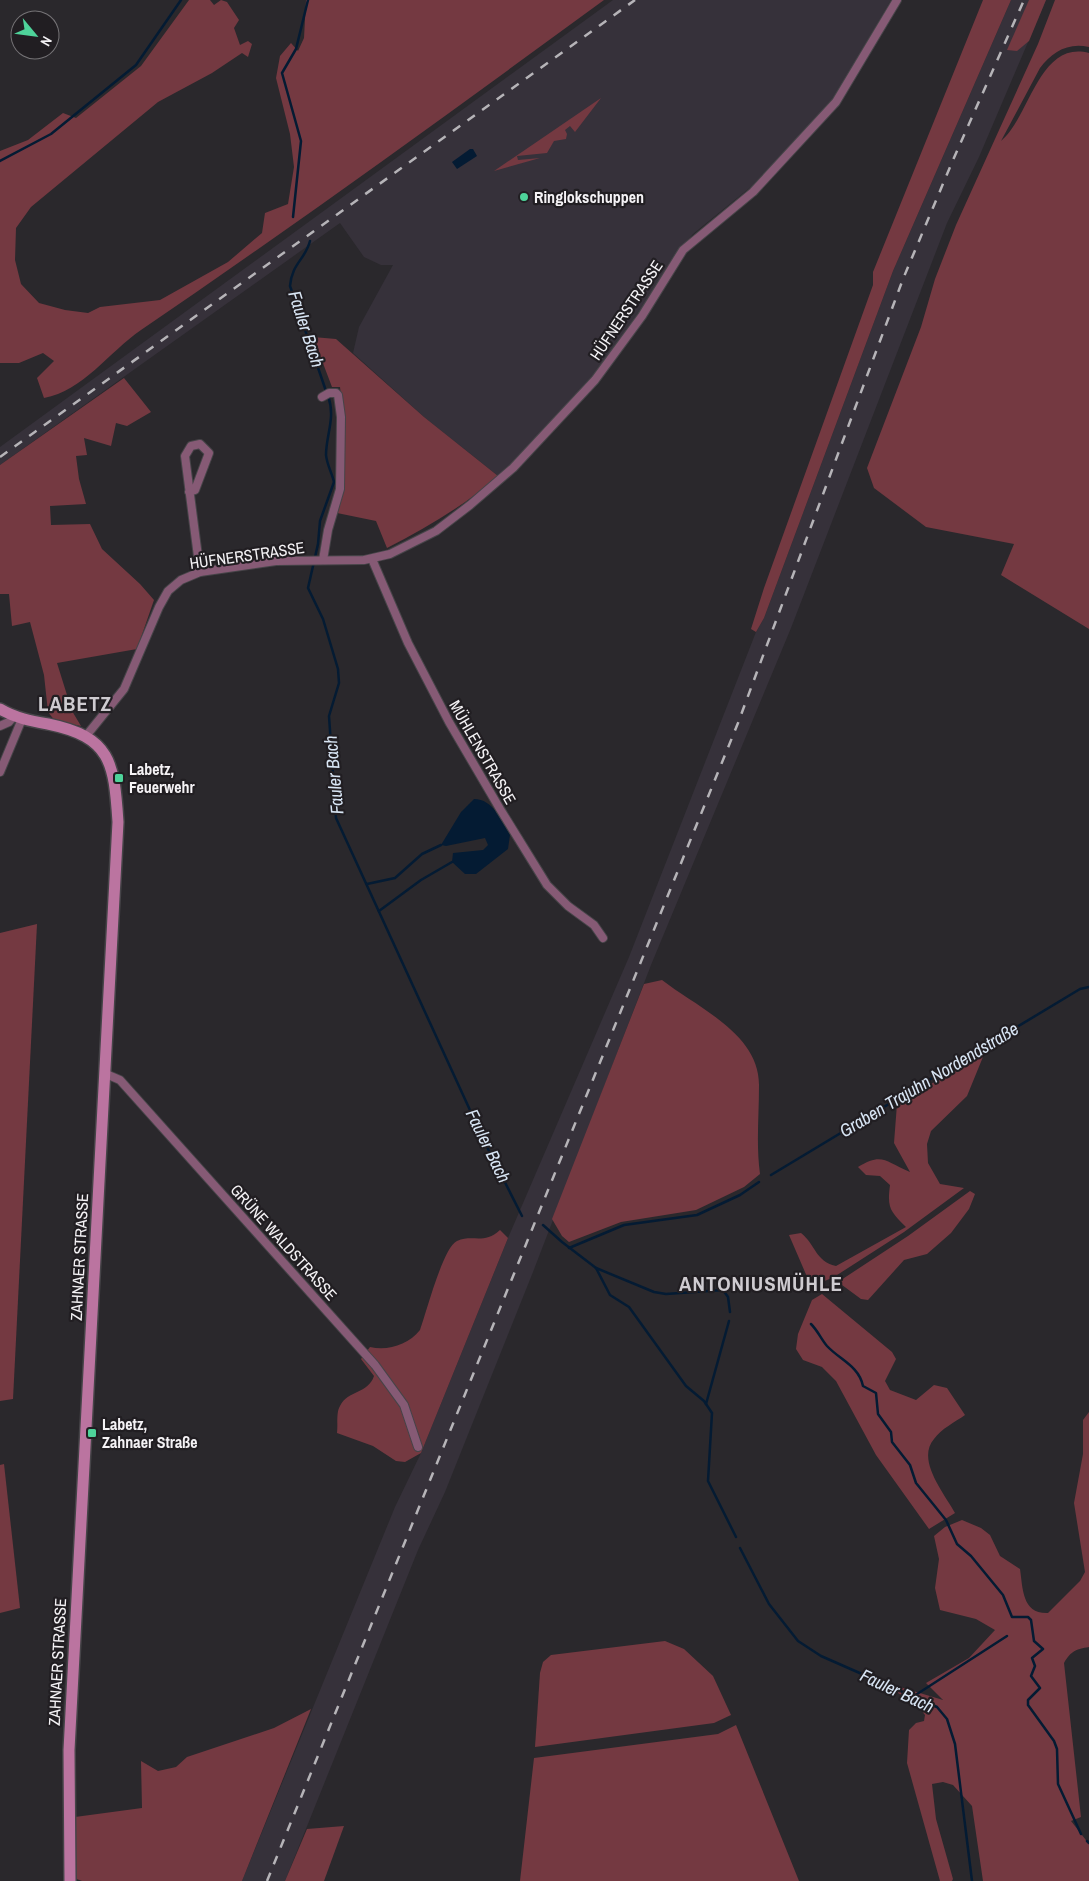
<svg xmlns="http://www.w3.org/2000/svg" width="1089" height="1881" font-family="'Archivo Narrow',sans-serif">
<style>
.built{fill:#36313a}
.green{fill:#743941}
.water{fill:#041b33}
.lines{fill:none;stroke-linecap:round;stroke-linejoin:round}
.stream{stroke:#041b33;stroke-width:2.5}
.street-casing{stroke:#464448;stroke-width:10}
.secondary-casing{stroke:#464448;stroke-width:14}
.street{stroke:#865a75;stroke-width:8}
.secondary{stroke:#bb74a0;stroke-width:11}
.rail{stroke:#b6b4b8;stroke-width:2.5;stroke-dasharray:9 9;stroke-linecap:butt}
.poi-dot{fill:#4ed39a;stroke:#211e22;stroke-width:2}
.labels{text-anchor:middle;stroke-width:4.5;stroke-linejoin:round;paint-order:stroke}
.poi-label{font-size:16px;font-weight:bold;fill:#f4f2f5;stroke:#211e22;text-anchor:start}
.street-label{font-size:16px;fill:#f4f2f5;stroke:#211e22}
.water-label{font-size:18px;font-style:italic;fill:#d8e5f4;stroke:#211e22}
.district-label{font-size:21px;font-weight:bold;letter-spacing:1px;fill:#cecbd0;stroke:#211e22}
</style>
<rect width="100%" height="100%" fill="#2a282c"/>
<!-- built -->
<g class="built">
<polygon points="613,0 891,0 833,100 752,186 693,234 670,262 648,299 600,367 532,445 498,476 424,417 353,353 359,327 393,265 381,265 364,257 340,223 0,465 0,447"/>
<polygon points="1011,0 1046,0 979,157 947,223 791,628 651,965 533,1272 445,1492 418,1550 285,1881 242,1881 395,1507 421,1453 508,1238 629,957 756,632 764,618 893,271"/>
</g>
<!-- green -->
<g class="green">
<path d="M189 0H210L214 5 221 0 227 2 239 20 234 28 240 45 248 41 252 44 248 57 242 53 212 73 158 102 31 207 16 228 15 260 21 284 39 303 65 310 88 313 100 307 160 300 228 262 262 233 265 213 288 204 294 167 290 134 276 78 280 56 291 43 298 51 304 38 306 0H604C451 112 298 223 141 330 109 352 83 391 44 398L37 378 54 361 43 353 19 363H0V151L28 140 63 113 76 118 141 66Z"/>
<polygon points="983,0 1011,0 893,271 764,618 756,632 751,629 764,588 873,285 873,272"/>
<polygon points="1029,0 1046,0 1029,41 1017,51 1007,50"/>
<path d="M1055 0H1089V47C1068 42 1052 52 1040 68L1001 141C1030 117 1039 40 1089 53V629L1001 575 1014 544 926 527 874 488 867 468 921 327 935 279 956 225 1038 44Z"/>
<polygon points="601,98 575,132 570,126 565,130 567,134 566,139 554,141 547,153 517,156 518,160 540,158 494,171"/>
<path d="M313 337 336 339 424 417 498 476C464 506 426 528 387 548L376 521 337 513 343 413 340 387H332Z"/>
<polygon points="124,378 151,412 127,426 116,423 111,446 84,438 87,455 76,456 79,479 86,504 50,506 51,525 90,524 102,549 140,584 154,600 137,649 57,663 72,711 81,726 55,721 48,712 44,675 30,622 12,626 9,594 0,594 0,465"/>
<polygon points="37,924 13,1399 0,1401 0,933"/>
<path d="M662 980C698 1008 760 1034 759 1086 759 1116 756 1144 760 1174L744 1187 696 1210 621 1222 569 1242 562 1236 552 1219 644 984Z"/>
<path d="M985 1052 967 1096 931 1131 927 1144 928 1163 940 1184 964 1188 904 1232 834 1277 820 1283 808 1279 789 1235 801 1233C816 1245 815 1261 836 1266L906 1227C890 1211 887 1208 890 1185L880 1176 866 1175 858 1167C883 1152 885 1162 910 1172L894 1143 897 1104Z"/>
<polygon points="970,1191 975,1194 969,1209 951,1233 927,1254 904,1260 868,1300 861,1299 838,1282 908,1236"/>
<path d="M500 1230 508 1238 421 1453 405 1462 396 1461 373 1446 337 1433C338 1425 336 1412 340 1406 348 1390 368 1394 374 1376L361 1359 370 1347C388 1351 408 1345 420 1330 426 1314 443 1247 457 1241 473 1234 484 1245 500 1230Z"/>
<path d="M822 1294 892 1352 896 1359 885 1381 890 1390 916 1400 934 1385 947 1388 965 1415C955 1422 941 1429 934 1439 916 1460 944 1493 955 1513L929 1529 876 1455 836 1381 822 1367 803 1360 796 1349 798 1334 812 1300Z"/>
<path d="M1089 1412V1647C1076 1649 1071 1651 1064 1663L1081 1817 1071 1821 1089 1844V1881H983L972 1806 953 1785 943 1782 932 1784 936 1819 953 1879 952 1881H940L907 1763 909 1730 916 1723 924 1721 925 1715 916 1704 898 1693 900 1687 943 1700 926 1683 969 1658 995 1630 976 1619 940 1610 935 1588 939 1559 934 1536 945 1527 962 1520 981 1528 990 1535 1000 1556 1020 1569C1023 1589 1022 1614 1048 1613L1080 1581 1085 1572 1074 1503 1083 1454V1420Z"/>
<polygon points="4,1464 20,1608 0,1613 0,1465"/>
<polygon points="665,1641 684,1649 713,1676 731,1715 714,1723 535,1747 540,1673 543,1662 551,1655"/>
<polygon points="311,1709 242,1881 82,1881 74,1878 72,1821 75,1817 142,1808 141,1761 158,1771 176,1767 187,1757 274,1728"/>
<polygon points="736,1725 799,1881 520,1881 534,1758 718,1734"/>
<polygon points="344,1826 324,1881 285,1881 307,1829"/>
</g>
<!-- water -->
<g class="water">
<polygon points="470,149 473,149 477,156 457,169 452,162"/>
<path d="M474 799C493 799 502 821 510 835L508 849 476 874H465L452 862 453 853 483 850 488 845 485 838 446 846 441 845 461 812Z"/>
</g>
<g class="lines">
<!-- stream -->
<g class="stream">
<polyline points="0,161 51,134 136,65 181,0"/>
<polyline points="293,217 301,141 282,73 296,49 308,0"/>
<path d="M310 241C305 260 292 263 290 286L326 391"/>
<path d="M328 396C336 417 326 435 326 455 327 465 332 473 334 482L320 521 318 544 308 588 323 619 338 669 339 683 329 716 336 818 486 1145 522 1216"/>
<polyline points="367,884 395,878 422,854 441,845"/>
<polyline points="379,911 421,880 452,862"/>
<polyline points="771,1175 1080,989 1089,987"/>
<polyline points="543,1225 562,1242 596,1268 610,1295 629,1307 686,1386 704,1401 712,1413 708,1481 736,1537"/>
<polyline points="569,1248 624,1225 697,1215 740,1195 759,1182"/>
<polyline points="596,1268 654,1292 666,1294 723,1290 728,1297 730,1312"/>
<path d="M811 1324C818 1331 821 1339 827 1346 840 1360 859 1366 863 1386L876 1393 878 1414 891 1432 892 1442 910 1465 916 1483 946 1520 957 1544 971 1556 1003 1595 1012 1617H1028L1031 1620 1034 1641 1043 1649 1032 1658 1035 1666 1031 1676 1040 1688 1028 1700V1705L1054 1741 1057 1749 1058 1784 1081 1834"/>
<polyline points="706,1404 729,1321"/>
<polyline points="740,1548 769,1604 798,1641 821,1656 937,1707 947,1719 955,1744 972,1881"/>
<polyline points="914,1696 1007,1636"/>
<polyline points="1087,1841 1089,1843"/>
</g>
<!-- street casing -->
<g class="street-casing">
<g id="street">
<polyline points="322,397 329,393 336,393 338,395 341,417 340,489 328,530 323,560"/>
<polyline points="189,492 195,490 209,453 200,444 191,446 185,456 200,572"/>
<polyline points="372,559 408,643 449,722 500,809 547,885 568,906 594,925 603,938"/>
<polyline points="0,726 9,722 14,716"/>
<polyline points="86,736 124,689 159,607 168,591 181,580 200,572 276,561 364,560 390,554 436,531 470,505 513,468 595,380 642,316 683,250 753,192 836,102 897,0"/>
<polyline points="0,772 22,719"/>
<polyline points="106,1074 120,1080 375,1365 404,1405 418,1447"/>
</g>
</g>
<!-- secondary casing -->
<g class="secondary-casing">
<path id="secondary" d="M0 709C15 718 31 721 48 724 111 737 114 762 118 822L69 1750 70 1881"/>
</g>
<!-- street -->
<use href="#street" class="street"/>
<!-- secondary -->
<use href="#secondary" class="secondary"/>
<!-- rail -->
<g class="rail">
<polyline points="0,457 635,0"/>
<polyline points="267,1881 738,723 903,279 953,160 1024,0"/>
</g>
</g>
<!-- markers -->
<g class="poi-dot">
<circle cx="524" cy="197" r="5"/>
<rect x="114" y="773" width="10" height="10" rx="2.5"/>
<rect x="87" y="1428" width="10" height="10" rx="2.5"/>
</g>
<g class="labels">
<!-- poi labels -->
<g class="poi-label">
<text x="534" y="203">Ringlokschuppen</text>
<text x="129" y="775">Labetz,<tspan x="129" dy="18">Feuerwehr</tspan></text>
<text x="102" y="1430">Labetz,<tspan x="102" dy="18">Zahnaer Straße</tspan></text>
</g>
<!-- street labels -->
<g class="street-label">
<text transform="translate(626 310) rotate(-56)" y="6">HÜFNERSTRASSE</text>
<text transform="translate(247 555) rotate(-8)" y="6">HÜFNERSTRASSE</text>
<text transform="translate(483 752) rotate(60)" y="6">MÜHLENSTRASSE</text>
<text transform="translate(284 1242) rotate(48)" y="6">GRÜNE WALDSTRASSE</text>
<text transform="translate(79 1257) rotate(-87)" y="6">ZAHNAER STRASSE</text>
<text transform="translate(57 1662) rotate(-87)" y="6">ZAHNAER STRASSE</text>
</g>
<!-- water labels -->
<g class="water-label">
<text transform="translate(306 329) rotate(72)" y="6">Fauler Bach</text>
<text transform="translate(334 775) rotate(-95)" y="6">Fauler Bach</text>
<text transform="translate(929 1080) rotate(-31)" y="6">Graben Trajuhn Nordendstraße</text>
<text transform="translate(488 1146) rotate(64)" y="6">Fauler Bach</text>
<text transform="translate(897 1691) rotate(25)" y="6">Fauler Bach</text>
</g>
<!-- district labels -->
<g class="district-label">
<text x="75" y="711">LABETZ</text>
<text x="761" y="1291">ANTONIUSMÜHLE</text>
</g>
</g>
<!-- north arrow -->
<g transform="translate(35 35) rotate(119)"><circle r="24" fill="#211e22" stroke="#757376"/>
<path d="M0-4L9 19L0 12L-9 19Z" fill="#4ed39a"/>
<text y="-8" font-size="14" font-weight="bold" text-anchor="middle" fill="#f4f2f5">N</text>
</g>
</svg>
